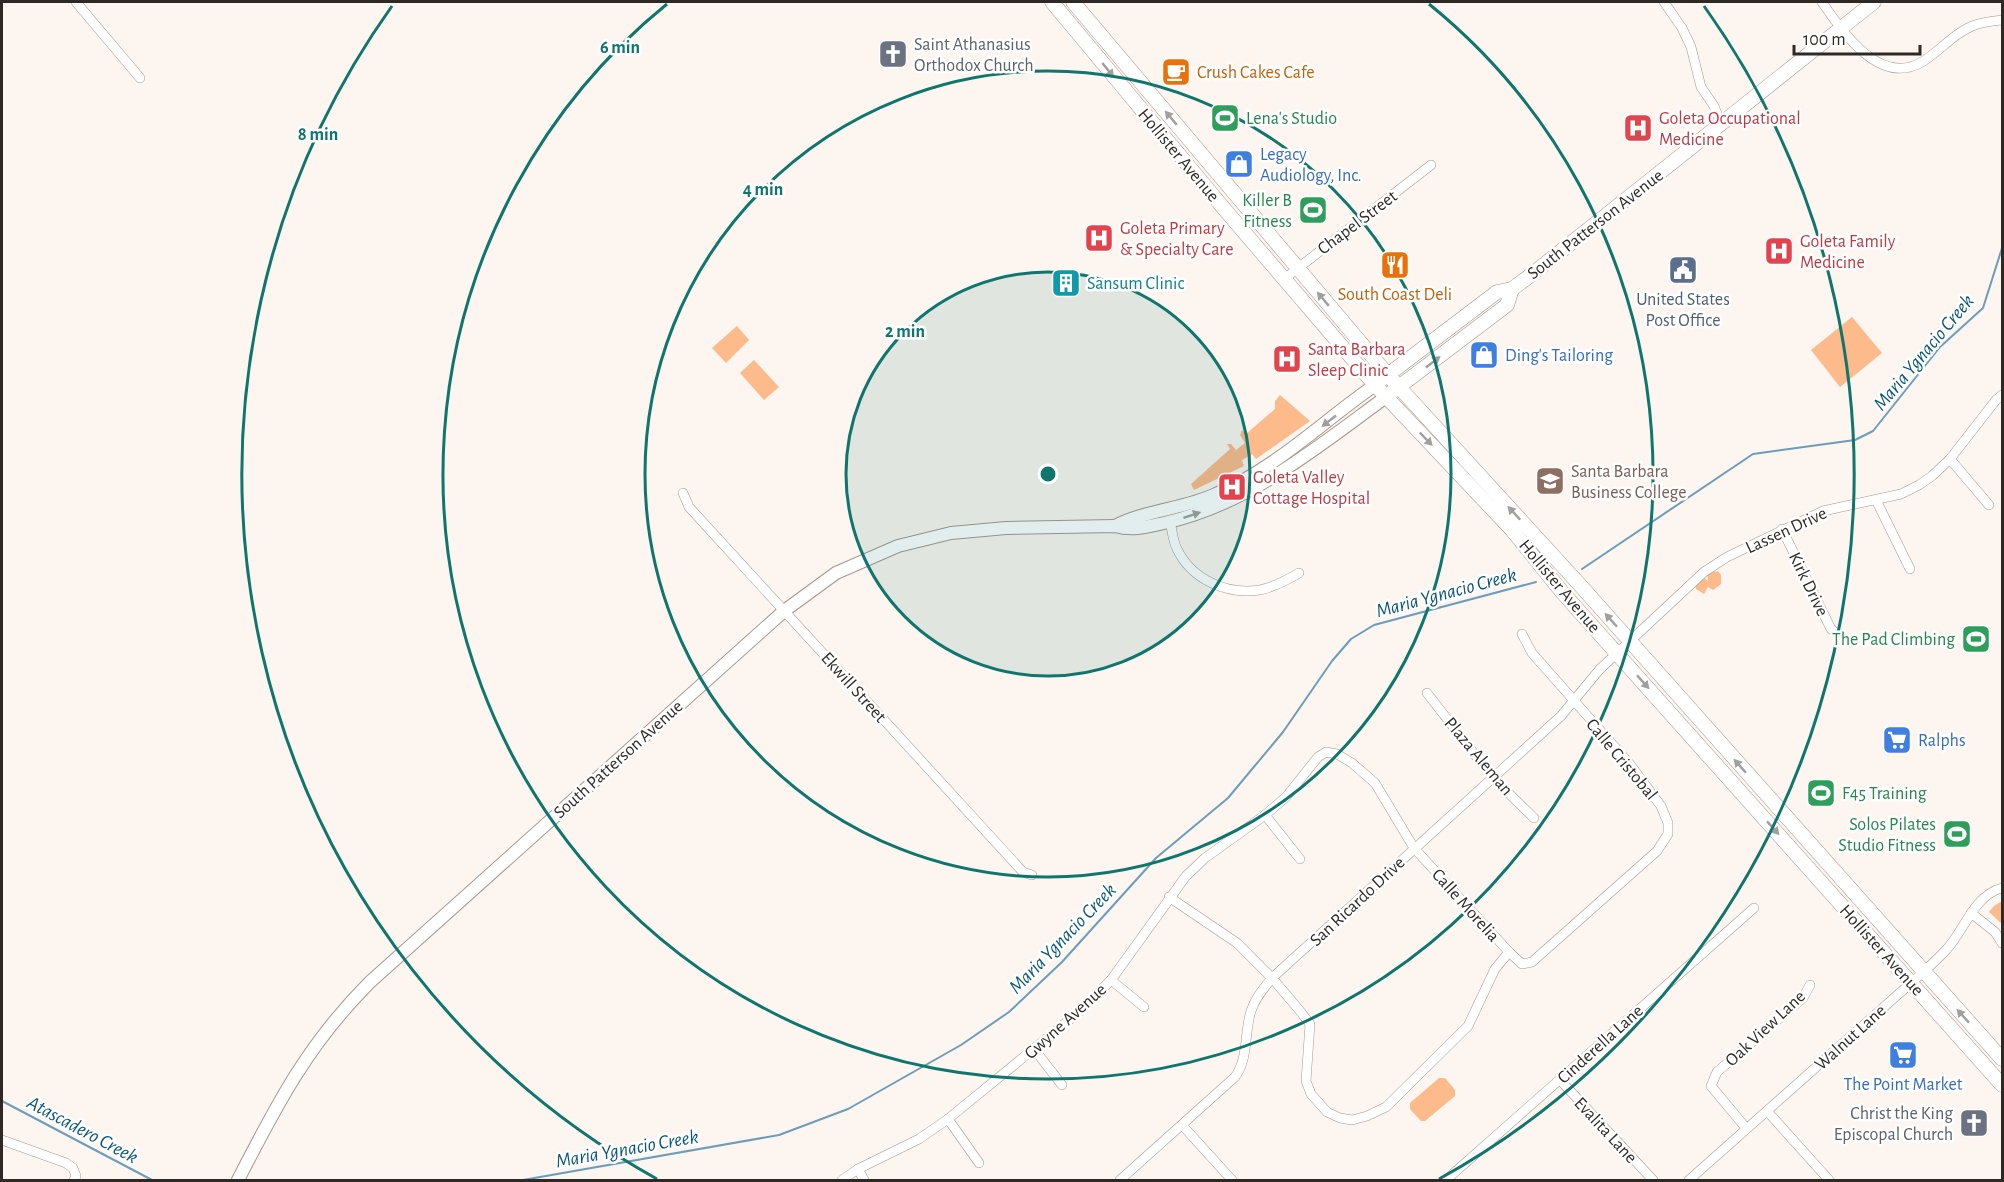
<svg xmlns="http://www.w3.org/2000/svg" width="2004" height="1182" font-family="'Alegreya Sans',sans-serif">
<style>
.green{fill:#fdba8b}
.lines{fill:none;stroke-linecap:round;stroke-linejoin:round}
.stream{stroke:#6c9dbb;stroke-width:2}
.minor-casing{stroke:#a69890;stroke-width:10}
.tertiary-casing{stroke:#a69890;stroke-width:14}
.secondary-casing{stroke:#a69890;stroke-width:15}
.minor{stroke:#fff;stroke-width:9}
.tertiary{stroke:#fff;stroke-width:12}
.secondary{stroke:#fff;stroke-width:14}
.oneway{fill:#a19f9d}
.ring{fill:none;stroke:#0f766e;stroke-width:3}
.labels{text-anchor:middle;stroke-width:5;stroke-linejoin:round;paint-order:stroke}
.worship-label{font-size:18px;fill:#5b616d;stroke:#fff;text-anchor:start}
.food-label{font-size:18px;fill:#c56008;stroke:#fff;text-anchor:start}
.leisure-label{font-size:18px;fill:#27864d;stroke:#fff;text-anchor:end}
.health-label{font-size:18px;fill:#be3a42;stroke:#fff;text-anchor:start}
.shop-label{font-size:18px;fill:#366cbe;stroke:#fff;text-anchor:start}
.street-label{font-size:18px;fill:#2e2925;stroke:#fff}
.culture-label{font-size:18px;fill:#0d838f;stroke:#fff;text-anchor:start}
.service-label{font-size:18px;fill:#4e5e75;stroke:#fff}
.education-label{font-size:18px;fill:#785e54;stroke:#fff;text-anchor:start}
.water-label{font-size:20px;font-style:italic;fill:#0a577a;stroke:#fff}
.centre{fill:#0f766e;stroke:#fff;stroke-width:3}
.ring-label{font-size:18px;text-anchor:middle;font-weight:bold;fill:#0f766e;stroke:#fff;stroke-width:5;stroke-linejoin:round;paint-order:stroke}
</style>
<rect width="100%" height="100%" fill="#fdf5ef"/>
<!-- green -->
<g class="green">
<polygon points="1852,317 1882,353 1840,387 1811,350"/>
<polygon points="737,326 749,340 726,363 712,348"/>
<polygon points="754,360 779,387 764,400 740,373"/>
<polygon points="1280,395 1310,421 1256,459 1252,454 1242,460 1244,466 1194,490 1191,484 1230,449 1227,444 1231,444 1236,450 1245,443 1240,435 1242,430 1246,434 1275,409 1275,401"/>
<polygon points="1714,571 1715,572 1718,571 1721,575 1721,584 1713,590 1708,587 1704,594 1696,589 1695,583 1703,577 1708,581 1707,573"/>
<polygon points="2002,901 2002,924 1989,912 1994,906"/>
<polygon points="1439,1078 1445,1078 1455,1090 1455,1096 1425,1121 1421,1121 1410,1109 1410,1103"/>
</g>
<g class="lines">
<!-- stream -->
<g class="stream">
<polyline points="1582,569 1753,454 1855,440 1873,431 1940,347 1983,308 2002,248"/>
<polyline points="2,1101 152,1180"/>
<polyline points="523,1180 779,1135 848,1109 961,1045 1009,1012 1062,962 1156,858 1228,798 1283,732 1332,661 1351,639 1374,625 1536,582"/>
</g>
<!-- minor casing -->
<g class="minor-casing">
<g id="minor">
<polyline points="76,2 140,78"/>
<polyline points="1664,2 1682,28 1691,47 1701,87 1714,106 1721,124"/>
<path d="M1822 2C1842 31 1879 87 1922 62 1940 51 1955 32 1975 25 1983 22 1994 21 2002 20"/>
<polyline points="1284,279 1431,165"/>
<polyline points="1950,459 1989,505"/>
<polyline points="683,493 689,507 1023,872 1032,875"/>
<polyline points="1876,500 1910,569"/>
<path d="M1170 521C1172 530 1173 541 1177 549 1192 580 1227 595 1260 590 1274 587 1287 580 1299 573"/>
<polyline points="1782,529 1831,629 1839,635"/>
<polyline points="1427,693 1493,778 1534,818"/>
<polyline points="1265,815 1300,859"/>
<polyline points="1169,897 1237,943 1272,978 1300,1011 1310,1024 1306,1081 1311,1094 1327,1112 1340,1118 1352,1120 1367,1116 1386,1107 1468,1026 1495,969 1509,952"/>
<polyline points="1971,913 1995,932 2002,943"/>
<polyline points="1111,980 1144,1007"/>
<polyline points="1034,1049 1062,1085"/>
<polyline points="1560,1080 1653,1180"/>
<polyline points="1767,1111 1829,1180"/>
<polyline points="948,1119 979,1163"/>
<polyline points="1182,1125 1232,1180"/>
<polyline points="1746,1128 1711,1086 1717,1072 1803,998 1810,985"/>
<polyline points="2,1140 66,1163 73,1168 76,1176 74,1180"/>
<polyline points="858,1169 864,1180"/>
<polyline points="842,1180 858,1169 919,1139 948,1119 1080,1011 1111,980 1186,876 1205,858 1265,815 1286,797 1318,757 1326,752 1337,754 1352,763 1375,783 1414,848 1509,952 1522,964 1532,962 1541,954 1657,851 1668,834 1668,823 1661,806 1629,763 1532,653 1522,634"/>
<path d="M1120 1180 1235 1077C1249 1057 1244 1033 1251 1011 1255 998 1264 988 1272 978L1561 716 1600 669 1704 572 1727 557 1823 511 1901 494 1919 485 1932 476 1950 459 1996 400 2002 395"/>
<polyline points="1446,1180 1754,908"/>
<path d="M1689 1180 1911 983C1923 972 1935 962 1946 950 1964 931 1974 895 2002 888"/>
</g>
</g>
<!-- tertiary casing -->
<g class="tertiary-casing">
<g id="tertiary">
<path d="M1115 526C1146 510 1184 509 1216 494 1276 468 1322 422 1375 385"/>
<path d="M238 1180C277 1104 308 1044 370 982L784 611 836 573 898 546 951 533 1006 528 1115 526C1133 531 1146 527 1164 523 1250 504 1317 447 1386 397"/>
</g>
</g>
<!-- secondary casing -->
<g class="secondary-casing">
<g id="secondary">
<polyline points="1052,2 1226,211 1375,385 1512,530 1562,592 2002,1085"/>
<polyline points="1073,2 1388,375 1580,585 2002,1059"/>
<polyline points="1381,380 1497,292 1512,289 1531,275 1874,2"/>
<polyline points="1392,392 1507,305 1512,289"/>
</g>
</g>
<!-- minor -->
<use href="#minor" class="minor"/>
<!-- tertiary -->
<use href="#tertiary" class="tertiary"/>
<!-- secondary -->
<use href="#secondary" class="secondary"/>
</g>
<!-- one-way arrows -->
<defs><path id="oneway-solid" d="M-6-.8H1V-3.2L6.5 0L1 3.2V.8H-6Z" transform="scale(1.5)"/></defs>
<g class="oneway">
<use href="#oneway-solid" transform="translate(1108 70) rotate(51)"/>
<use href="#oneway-solid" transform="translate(1171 118) rotate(-130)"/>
<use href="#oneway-solid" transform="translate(1323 299) rotate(-130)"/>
<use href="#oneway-solid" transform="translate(1433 362) rotate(-38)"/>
<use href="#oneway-solid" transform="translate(1329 421) rotate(142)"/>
<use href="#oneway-solid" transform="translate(1426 439) rotate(46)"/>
<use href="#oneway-solid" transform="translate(1514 513) rotate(-133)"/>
<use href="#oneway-solid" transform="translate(1192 515) rotate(-18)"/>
<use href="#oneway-solid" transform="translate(1611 620) rotate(-132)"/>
<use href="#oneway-solid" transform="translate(1643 682) rotate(48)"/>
<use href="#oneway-solid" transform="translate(1740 766) rotate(-131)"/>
<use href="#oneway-solid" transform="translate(1773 828) rotate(48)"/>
<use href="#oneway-solid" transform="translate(1963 1016) rotate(-132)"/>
</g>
<!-- distance rings -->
<circle cx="1048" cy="474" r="202" fill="#0f766e" fill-opacity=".12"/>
<g class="ring">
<circle cx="1048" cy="474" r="202"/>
<circle cx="1048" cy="474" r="403"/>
<path d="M1429 4A605 605 0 1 1 667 4"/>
<path d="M657 1179A806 806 0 0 1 392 6M1704 6A806 806 0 0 1 1439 1179"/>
</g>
<!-- icons -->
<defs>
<g id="church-square" transform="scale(1.5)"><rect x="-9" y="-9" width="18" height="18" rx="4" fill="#6b7280" stroke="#fff"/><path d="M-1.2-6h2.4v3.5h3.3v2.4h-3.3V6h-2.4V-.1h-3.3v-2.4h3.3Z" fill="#fff"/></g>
<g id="cafe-square" transform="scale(1.5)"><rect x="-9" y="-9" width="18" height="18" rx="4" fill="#e8710a" stroke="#fff"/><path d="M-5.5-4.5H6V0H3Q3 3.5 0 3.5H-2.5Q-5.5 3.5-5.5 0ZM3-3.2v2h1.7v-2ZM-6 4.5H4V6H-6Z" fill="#fff"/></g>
<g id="stadium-square" transform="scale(1.5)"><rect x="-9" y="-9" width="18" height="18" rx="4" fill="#2e9e5b" stroke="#fff"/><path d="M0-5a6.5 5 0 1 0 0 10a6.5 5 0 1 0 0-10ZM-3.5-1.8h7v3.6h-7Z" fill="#fff"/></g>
<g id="hospital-square" transform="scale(1.5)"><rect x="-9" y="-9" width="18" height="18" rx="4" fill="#e0444e" stroke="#fff"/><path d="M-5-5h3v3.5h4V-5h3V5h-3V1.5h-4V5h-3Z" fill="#fff"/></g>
<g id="shop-square" transform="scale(1.5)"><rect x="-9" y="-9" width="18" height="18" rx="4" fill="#3f7fe0" stroke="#fff"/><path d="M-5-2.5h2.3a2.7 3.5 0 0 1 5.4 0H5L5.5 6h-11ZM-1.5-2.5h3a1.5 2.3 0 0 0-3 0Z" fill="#fff"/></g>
<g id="restaurant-square" transform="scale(1.5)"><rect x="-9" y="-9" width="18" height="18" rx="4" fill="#e8710a" stroke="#fff"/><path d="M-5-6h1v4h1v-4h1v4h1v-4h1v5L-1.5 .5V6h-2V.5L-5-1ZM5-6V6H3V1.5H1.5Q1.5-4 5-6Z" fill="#fff"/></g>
<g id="civic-square" transform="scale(1.5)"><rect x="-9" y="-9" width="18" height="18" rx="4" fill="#5c6f8a" stroke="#fff"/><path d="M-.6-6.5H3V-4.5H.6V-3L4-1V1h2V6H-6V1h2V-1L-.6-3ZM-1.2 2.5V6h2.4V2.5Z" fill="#fff"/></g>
<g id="building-square" transform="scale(1.5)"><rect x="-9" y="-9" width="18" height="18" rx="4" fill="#0f9aa8" stroke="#fff"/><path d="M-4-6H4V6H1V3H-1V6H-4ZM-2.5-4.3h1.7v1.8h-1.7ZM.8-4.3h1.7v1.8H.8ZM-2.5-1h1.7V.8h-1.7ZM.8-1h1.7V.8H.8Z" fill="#fff"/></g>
<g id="school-square" transform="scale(1.5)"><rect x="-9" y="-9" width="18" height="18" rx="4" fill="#8d6e63" stroke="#fff"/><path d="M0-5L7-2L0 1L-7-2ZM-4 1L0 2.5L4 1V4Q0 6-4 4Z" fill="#fff"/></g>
<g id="supermarket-square" transform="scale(1.5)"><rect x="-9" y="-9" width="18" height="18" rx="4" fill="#3f7fe0" stroke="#fff"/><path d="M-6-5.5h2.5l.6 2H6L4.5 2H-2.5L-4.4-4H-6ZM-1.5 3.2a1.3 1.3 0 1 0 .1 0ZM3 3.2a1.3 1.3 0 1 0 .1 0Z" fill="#fff"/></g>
</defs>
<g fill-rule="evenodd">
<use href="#church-square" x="893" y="54"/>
<use href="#cafe-square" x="1176" y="72"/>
<use href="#stadium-square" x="1225" y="118"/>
<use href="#hospital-square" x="1638" y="128"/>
<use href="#shop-square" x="1239" y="164"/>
<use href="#stadium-square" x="1313" y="210"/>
<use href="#hospital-square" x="1099" y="238"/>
<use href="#hospital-square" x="1779" y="251"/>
<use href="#restaurant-square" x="1395" y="265"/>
<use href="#civic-square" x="1683" y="270"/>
<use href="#building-square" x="1066" y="283"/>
<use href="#shop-square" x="1484" y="355"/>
<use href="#hospital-square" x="1287" y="359"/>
<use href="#school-square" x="1550" y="481"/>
<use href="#hospital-square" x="1232" y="487"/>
<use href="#stadium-square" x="1976" y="639"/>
<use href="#supermarket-square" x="1897" y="740"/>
<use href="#stadium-square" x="1821" y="793"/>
<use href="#stadium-square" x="1957" y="834"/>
<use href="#supermarket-square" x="1903" y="1055"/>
<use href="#church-square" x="1974" y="1123"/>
</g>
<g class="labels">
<!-- worship labels -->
<g class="worship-label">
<text x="914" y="50">Saint Athanasius<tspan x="914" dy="21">Orthodox Church</tspan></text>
<text x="1953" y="1119" text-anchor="end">Christ the King<tspan x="1953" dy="21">Episcopal Church</tspan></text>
</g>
<!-- food labels -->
<g class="food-label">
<text x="1197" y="78">Crush Cakes Cafe</text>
<text x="1395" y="300" text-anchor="middle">South Coast Deli</text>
</g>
<!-- leisure labels -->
<g class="leisure-label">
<text x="1246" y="124" text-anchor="start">Lena's Studio</text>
<text x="1292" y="206">Killer B<tspan x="1292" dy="21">Fitness</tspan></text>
<text x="1955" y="645">The Pad Climbing</text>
<text x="1842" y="799" text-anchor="start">F45 Training</text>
<text x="1936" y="830">Solos Pilates<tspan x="1936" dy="21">Studio Fitness</tspan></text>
</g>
<!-- health labels -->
<g class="health-label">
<text x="1659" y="124">Goleta Occupational<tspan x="1659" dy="21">Medicine</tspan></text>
<text x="1120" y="234">Goleta Primary<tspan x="1120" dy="21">&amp; Specialty Care</tspan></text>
<text x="1800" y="247">Goleta Family<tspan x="1800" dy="21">Medicine</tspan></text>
<text x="1308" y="355">Santa Barbara<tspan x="1308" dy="21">Sleep Clinic</tspan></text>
<text x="1253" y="483">Goleta Valley<tspan x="1253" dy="21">Cottage Hospital</tspan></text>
</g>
<!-- shop labels -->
<g class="shop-label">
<text x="1260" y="160">Legacy<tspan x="1260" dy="21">Audiology, Inc.</tspan></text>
<text x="1505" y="361">Ding's Tailoring</text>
<text x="1918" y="746">Ralphs</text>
<text x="1903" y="1090" text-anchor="middle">The Point Market</text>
</g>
<!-- street labels -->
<g class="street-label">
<text transform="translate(1179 155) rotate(50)" y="6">Hollister Avenue</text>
<text transform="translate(1357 222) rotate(-37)" y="6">Chapel Street</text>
<text transform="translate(1595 224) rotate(-38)" y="6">South Patterson Avenue</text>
<text transform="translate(1786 530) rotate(-25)" y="6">Lassen Drive</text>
<text transform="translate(1809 584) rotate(64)" y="6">Kirk Drive</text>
<text transform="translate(1560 586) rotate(50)" y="6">Hollister Avenue</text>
<text transform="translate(854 687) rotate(48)" y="6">Ekwill Street</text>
<text transform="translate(1479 756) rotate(50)" y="6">Plaza Aleman</text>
<text transform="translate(618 759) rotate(-42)" y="6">South Patterson Avenue</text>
<text transform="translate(1622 759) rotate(50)" y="6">Calle Cristobal</text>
<text transform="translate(1357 901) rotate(-43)" y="6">San Ricardo Drive</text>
<text transform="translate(1466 905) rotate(48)" y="6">Calle Morelia</text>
<text transform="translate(1882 950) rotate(48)" y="6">Hollister Avenue</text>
<text transform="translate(1065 1021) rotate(-42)" y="6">Gwyne Avenue</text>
<text transform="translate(1765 1028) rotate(-43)" y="6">Oak View Lane</text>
<text transform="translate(1850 1037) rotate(-42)" y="6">Walnut Lane</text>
<text transform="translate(1600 1044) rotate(-42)" y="6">Cinderella Lane</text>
<text transform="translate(1606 1130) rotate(47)" y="6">Evalita Lane</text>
</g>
<!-- culture labels -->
<g class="culture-label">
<text x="1087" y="289">Sansum Clinic</text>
</g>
<!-- service labels -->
<g class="service-label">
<text x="1683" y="305">United States<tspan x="1683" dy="21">Post Office</tspan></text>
</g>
<!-- education labels -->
<g class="education-label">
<text x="1571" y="477">Santa Barbara<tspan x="1571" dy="21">Business College</tspan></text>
</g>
<!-- water labels -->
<g class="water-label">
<text transform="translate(1923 352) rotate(-50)" y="7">Maria Ygnacio Creek</text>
<text transform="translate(1446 592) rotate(-15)" y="7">Maria Ygnacio Creek</text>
<text transform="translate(1062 938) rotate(-46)" y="7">Maria Ygnacio Creek</text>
<text transform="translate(83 1129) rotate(28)" y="7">Atascadero Creek</text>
<text transform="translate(627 1148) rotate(-10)" y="7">Maria Ygnacio Creek</text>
</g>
</g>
<circle cx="1048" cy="474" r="9" class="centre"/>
<g class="ring-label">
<text x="620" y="53">6 min</text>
<text x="318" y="140">8 min</text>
<text x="763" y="195">4 min</text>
<text x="905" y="337">2 min</text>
</g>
<!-- border -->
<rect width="2004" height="1182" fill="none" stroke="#2e2925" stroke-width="6"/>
<!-- scale -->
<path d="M1794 45v9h126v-9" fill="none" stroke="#2e2925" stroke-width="3"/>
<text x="1803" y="45" font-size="18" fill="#2e2925" stroke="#ffffff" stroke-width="4.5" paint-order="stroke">100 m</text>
</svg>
